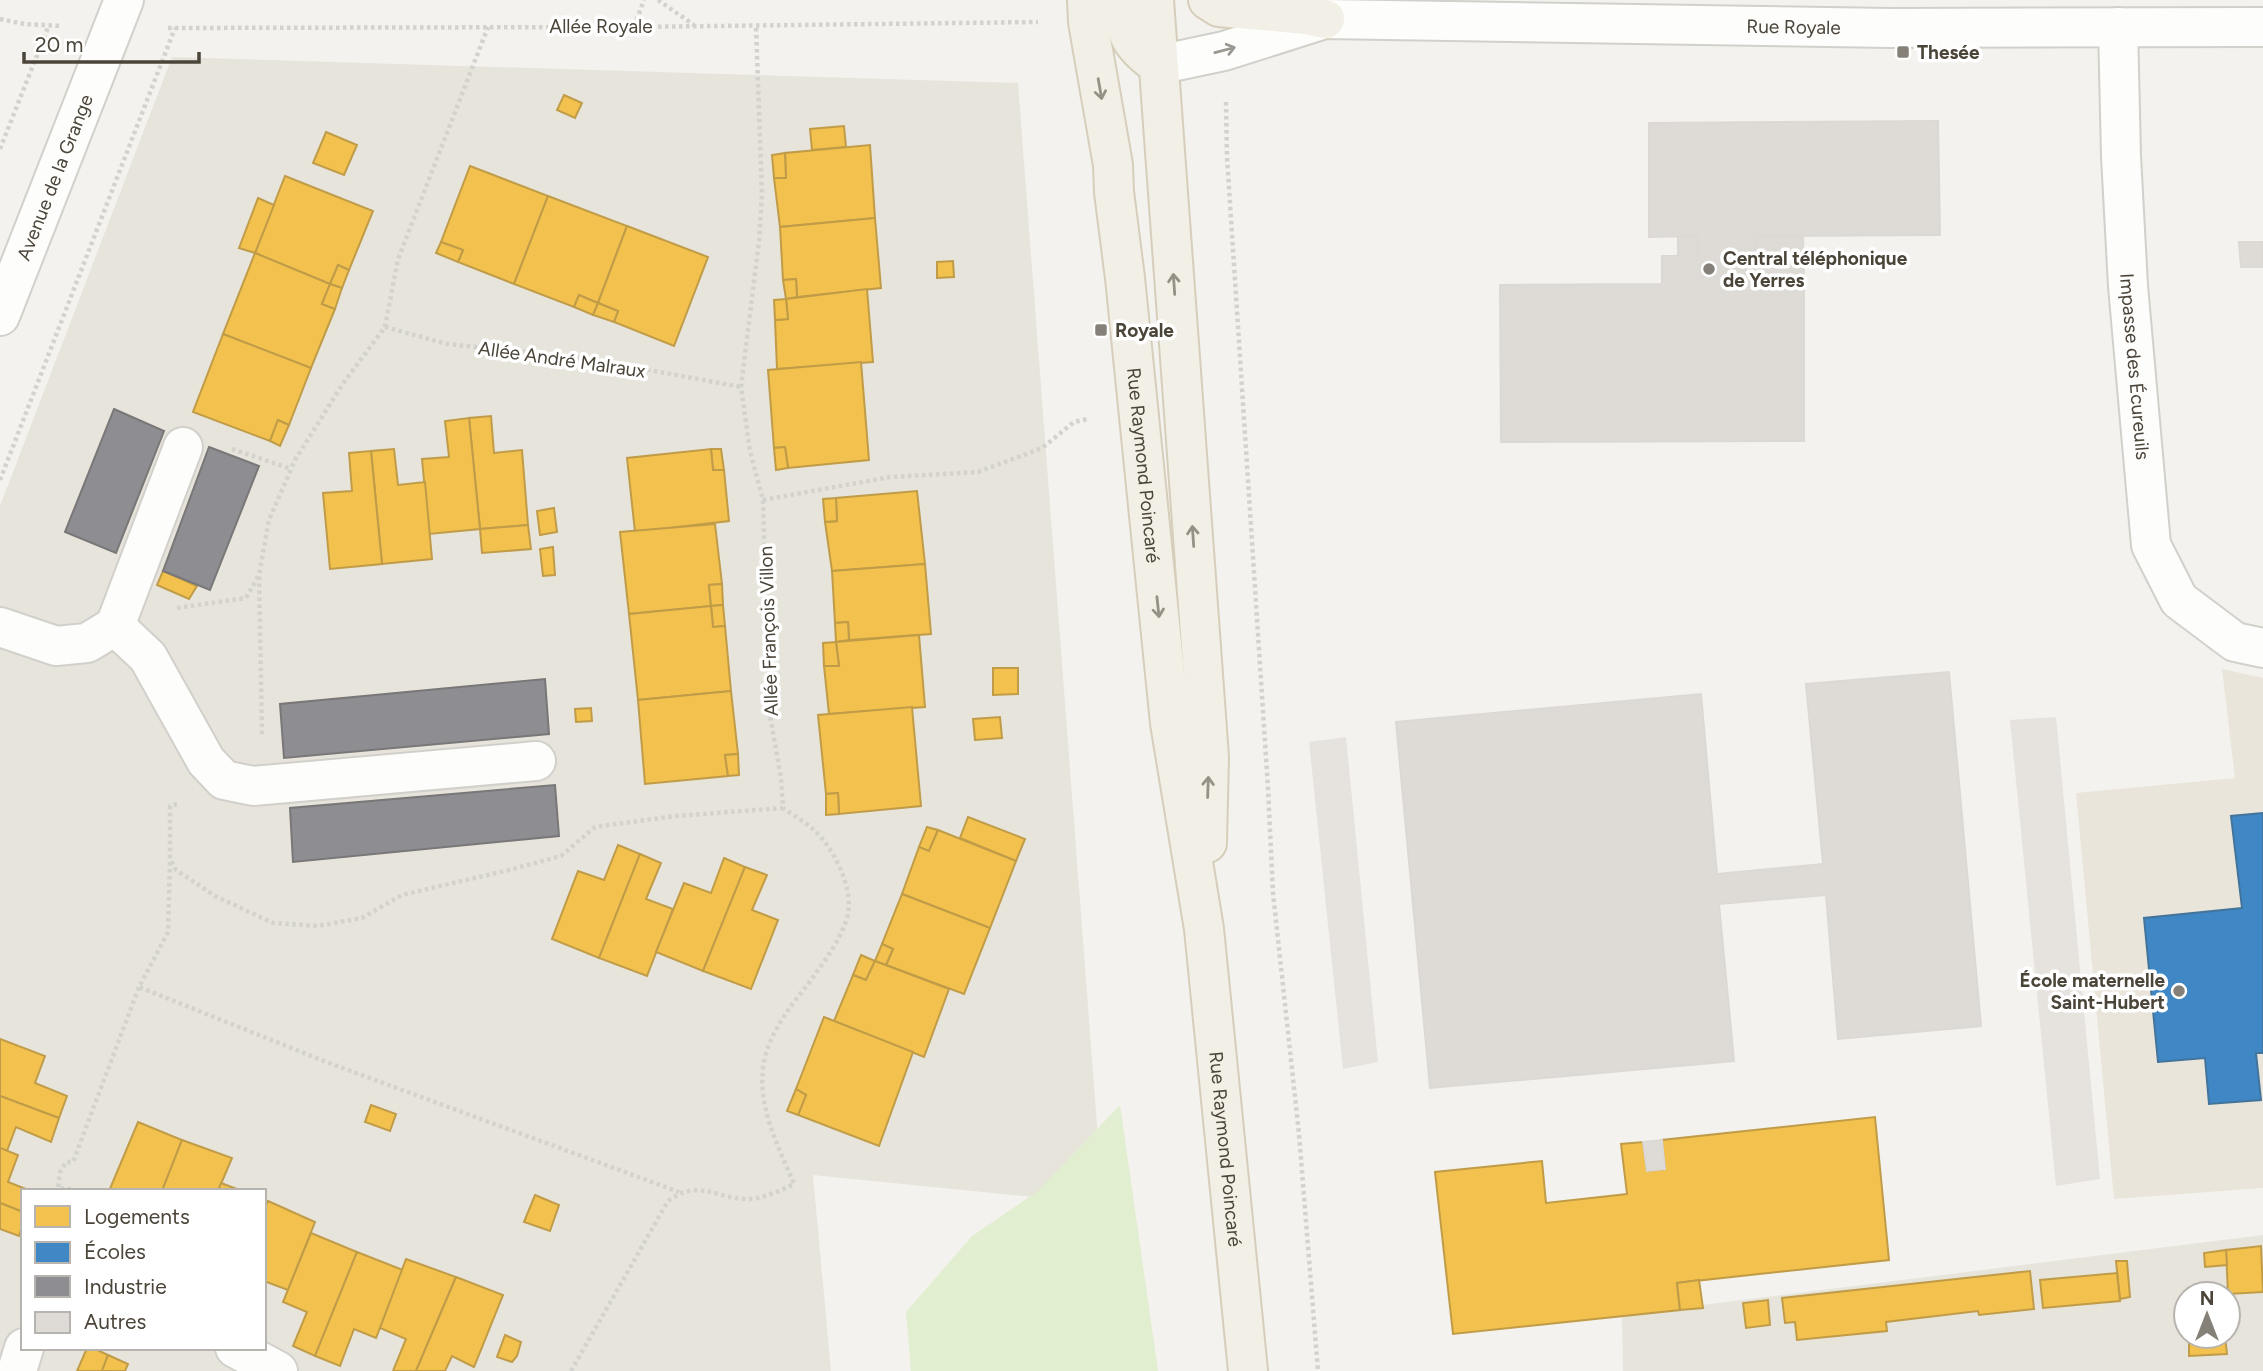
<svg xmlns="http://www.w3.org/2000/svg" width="2263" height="1371" font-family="Figtree,sans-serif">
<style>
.residential{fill:#e7e4dc;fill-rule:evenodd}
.education{fill:#eae5da}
.green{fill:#e1eecf}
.parking{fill:#e6e3df}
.homes{fill:#f2c14e;stroke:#c09c48;stroke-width:2}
.schools{fill:#3f88c5;stroke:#43749b;stroke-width:2}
.industry{fill:#8d8d92;stroke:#797777;stroke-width:2}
.building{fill:#dedbd6;stroke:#dcd9d4;stroke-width:2}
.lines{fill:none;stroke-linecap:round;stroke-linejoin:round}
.minor-casing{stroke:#d2d0cb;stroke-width:42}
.major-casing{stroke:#d6cebb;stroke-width:42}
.path{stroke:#d3d2cc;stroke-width:4.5;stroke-dasharray:3.5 3.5;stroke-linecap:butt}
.minor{stroke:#fdfdfc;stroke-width:38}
.major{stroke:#f2efe6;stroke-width:38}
.oneway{stroke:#9b9791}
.oneway2{stroke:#969187}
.poi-dot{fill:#868178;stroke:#fff;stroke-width:2.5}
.labels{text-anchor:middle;stroke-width:7;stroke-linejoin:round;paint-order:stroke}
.street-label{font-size:19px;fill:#4b4439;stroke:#fff}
.poi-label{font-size:19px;font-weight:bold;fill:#4b4439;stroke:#fff;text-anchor:start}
</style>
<rect width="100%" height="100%" fill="#f4f2ee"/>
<!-- residential -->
<g class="residential">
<path d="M172 57 1018 83 1103 1204 813 1175 831 1371H0V506ZM23 1191H264V1348H23Z"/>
<path d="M2263 1235V1371H1623L1622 1315ZM2186 1294H2228V1336H2186Z"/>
</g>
<!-- education -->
<polygon class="education" points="2222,669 2263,678 2263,1188 2114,1199 2076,793 2235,778"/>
<!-- green -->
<polygon class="green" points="1120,1105 1158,1371 911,1371 906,1312 972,1236 1038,1191"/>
<!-- parking -->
<g class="parking">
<polygon points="2056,717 2100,1179 2056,1186 2010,720"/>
<polygon points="1346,737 1378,1062 1343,1069 1309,742"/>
</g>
<!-- homes -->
<g class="homes">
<polygon points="564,95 582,103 575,118 557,110"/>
<polygon points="844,126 846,147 812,150 810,129"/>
<polygon points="326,132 357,145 344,175 313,163"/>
<polygon points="870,145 875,218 780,227 774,178 786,178 785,153"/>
<polygon points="785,153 786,178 774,178 772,155"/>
<polygon points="470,166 548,196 514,284 458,262 463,250 441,242"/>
<polygon points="285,176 373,211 349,270 338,265 330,284 255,253"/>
<polygon points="548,196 627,226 598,303 579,295 574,307 514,284"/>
<polygon points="258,198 274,205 255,253 239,248"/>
<polygon points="875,218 881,288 797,297 796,279 783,280 780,227"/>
<polygon points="627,226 708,257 674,346 614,322 618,311 598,303"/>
<polygon points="441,242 463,250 458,262 436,253"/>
<polygon points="255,253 330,284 322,304 335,309 311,368 223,334"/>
<polygon points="953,261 954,277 937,278 937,262"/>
<polygon points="338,265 349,270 342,288 330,284"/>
<polygon points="796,279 797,297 786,299 783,280"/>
<polygon points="330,284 342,288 335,309 322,304"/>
<polygon points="867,289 873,362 777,369 775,320 788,319 786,299"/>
<polygon points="579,295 598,303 593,315 574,307"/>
<polygon points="786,299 788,319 775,320 774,300"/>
<polygon points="598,303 618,311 614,322 593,315"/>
<polygon points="223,334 311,368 289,425 278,420 270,441 193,412"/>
<polygon points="861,362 869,460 788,468 785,447 774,448 768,370"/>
<polygon points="491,416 494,453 522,450 528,525 480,529 469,418"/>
<polygon points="469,418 480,529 429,534 422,459 449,457 445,421"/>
<polygon points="278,420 289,425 280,446 270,441"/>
<polygon points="785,447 788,468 776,470 774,448"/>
<polygon points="394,449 398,485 425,482 432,559 382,564 371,451"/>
<polygon points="711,449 721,449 724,470 713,470"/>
<polygon points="711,449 713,470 724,470 729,521 635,532 627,458"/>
<polygon points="371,451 382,564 330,569 323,493 352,491 349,453"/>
<polygon points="917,491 925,564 832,571 825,522 837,521 836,498"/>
<polygon points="836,498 837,521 825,522 823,499"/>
<polygon points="554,508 557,532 540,535 537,511"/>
<polygon points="715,524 722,584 709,585 711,606 629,614 620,532"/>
<polygon points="528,525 531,549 482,553 480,529"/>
<polygon points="553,547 555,575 543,576 540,549"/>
<polygon points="925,564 931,634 849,640 848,622 835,623 832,571"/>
<polygon points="163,571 197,586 189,599 157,585"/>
<polygon points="722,584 723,605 711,606 709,585"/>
<polygon points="723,605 725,626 713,627 711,606"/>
<polygon points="711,606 713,627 725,626 731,691 638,700 629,614"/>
<polygon points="848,622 849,640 836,642 835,623"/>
<polygon points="919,635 925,707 829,714 824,666 839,666 836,642"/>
<polygon points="836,642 839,666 824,666 823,643"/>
<polygon points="993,668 1018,668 1018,694 993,695"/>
<polygon points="731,691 738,754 725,755 728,776 645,784 638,700"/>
<polygon points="912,707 921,806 839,814 838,793 826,794 818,715"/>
<polygon points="591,708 592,721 576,722 575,709"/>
<polygon points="1000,717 1002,738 975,740 973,719"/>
<polygon points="738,754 739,775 728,776 725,755"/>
<polygon points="838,793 839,814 826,815 826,794"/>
<polygon points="968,817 1025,839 1016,861 960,838"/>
<polygon points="927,827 938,830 929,851 919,847"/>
<polygon points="938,830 1016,861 990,928 902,894 919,847 929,851"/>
<polygon points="618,845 640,854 599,958 552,939 578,871 604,880"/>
<polygon points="640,854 661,863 646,899 673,909 647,976 599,958"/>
<polygon points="724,858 745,867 703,971 656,952 684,883 711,893"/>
<polygon points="745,867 767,875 752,910 778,920 751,989 703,971"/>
<polygon points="902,894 990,928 964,994 886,965 893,949 882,944"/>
<polygon points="882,944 893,949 886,965 875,961"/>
<polygon points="861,955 875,961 866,980 853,975"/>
<polygon points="875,961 949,989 924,1057 834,1021 853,975 866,980"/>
<polygon points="824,1017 913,1052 879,1146 798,1115 806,1095 796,1089"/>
<polygon points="0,1039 45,1056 35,1083 67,1096 59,1118 0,1096"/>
<polygon points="796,1089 806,1095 798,1115 787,1111"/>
<polygon points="0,1096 59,1118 51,1142 16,1127 7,1151 0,1148"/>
<polygon points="371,1105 396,1114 390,1131 365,1122"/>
<polygon points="1875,1117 1889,1260 1677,1283 1680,1310 1453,1334 1435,1172 1542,1161 1546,1203 1627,1194 1621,1144 1643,1142 1647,1171 1665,1169 1662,1140"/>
<polygon points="138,1122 182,1140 162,1191 109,1191"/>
<polygon points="182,1140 232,1158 218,1191 162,1191"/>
<polygon points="0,1148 18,1155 8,1182 31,1191 23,1191 23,1212 0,1203"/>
<polygon points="221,1183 242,1191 218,1191"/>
<polygon points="535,1195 559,1205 550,1231 524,1222"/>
<polygon points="268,1201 315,1222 288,1290 264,1281 264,1209"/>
<polygon points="0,1203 23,1212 23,1224 19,1236 0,1229"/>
<polygon points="311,1233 357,1252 315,1356 293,1346 307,1312 283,1302"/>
<polygon points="2261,1246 2263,1292 2228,1294 2226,1250"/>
<polygon points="2226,1250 2227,1265 2205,1267 2204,1253"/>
<polygon points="357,1252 403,1270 376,1338 354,1329 340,1366 315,1356"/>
<polygon points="406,1259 456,1277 416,1371 393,1371 406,1339 380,1328"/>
<polygon points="2116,1261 2127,1261 2130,1297 2120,1299"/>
<polygon points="2030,1271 2034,1309 1979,1315 1978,1311 1886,1322 1887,1331 1797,1340 1795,1322 1785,1323 1782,1298"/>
<polygon points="2117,1273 2120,1301 2043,1308 2040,1280"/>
<polygon points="456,1277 503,1295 474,1367 452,1356 445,1371 416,1371"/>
<polygon points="1699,1280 1703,1308 1680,1310 1677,1283"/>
<polygon points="1768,1300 1770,1325 1746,1328 1743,1303"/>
<polygon points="505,1335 521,1342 517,1356 512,1362 497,1357"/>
<polygon points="2189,1336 2225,1336 2227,1354 2189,1356"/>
<polygon points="87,1348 93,1348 108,1355 102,1371 77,1371"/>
<polygon points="108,1355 128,1364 125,1371 102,1371"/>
</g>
<!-- schools -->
<polygon class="schools" points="2263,813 2263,1053 2256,1053 2261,1100 2209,1104 2205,1058 2158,1062 2144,918 2242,908 2231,816"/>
<!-- industry -->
<g class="industry">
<polygon points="114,409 164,431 116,553 65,532"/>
<polygon points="209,447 259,466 210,590 163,571"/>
<polygon points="545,679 549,734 284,758 280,704"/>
<polygon points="555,785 559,836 293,862 290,808"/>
</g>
<!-- building -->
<g class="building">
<polygon points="1938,121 1940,235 1755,236 1755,283 1804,283 1804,441 1501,442 1500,285 1662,284 1662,256 1698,256 1698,236 1649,237 1649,123"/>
<rect x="1678" y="236" width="20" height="20"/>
<polygon points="1755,236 1803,236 1804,283 1755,283"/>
<polygon points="2239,242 2263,242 2263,267 2241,267"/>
<polygon points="1949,672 1981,1026 1838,1039 1826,895 1719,904 1734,1061 1430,1088 1396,722 1701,694 1717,874 1823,864 1806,684"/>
<polygon points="1662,1140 1665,1169 1647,1171 1643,1142"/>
</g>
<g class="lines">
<!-- minor casing -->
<g class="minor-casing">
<g id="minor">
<path id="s1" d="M2118 27 2121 156 2128 286 2151 545 2179 600 2235 642 2263 648"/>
<path id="s2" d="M1158 65 1224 51 1325 19 1891 28 2263 27"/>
<path id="s3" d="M0 316 124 0"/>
<polyline points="115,626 148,657 206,761 224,780 253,786 536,761"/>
<polyline points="0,627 56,646 87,643 115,626 183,447"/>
<polyline points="235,1348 278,1371"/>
<polyline points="17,1371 24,1348"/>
</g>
</g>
<!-- major casing -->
<g class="major-casing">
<g id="major">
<path id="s4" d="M1087 0 1088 22 1113 165 1114 192 1125 278 1170 723 1204 929 1248 1371"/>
<path d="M1122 0C1125 34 1130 45 1158 65"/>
<polyline points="1154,0 1209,757 1207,843"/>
<polyline points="1208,0 1219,7 1306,15 1325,19"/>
</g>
</g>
<!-- path -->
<g class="path">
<polyline points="658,0 694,25"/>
<polyline points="0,19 24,24 62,26"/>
<polyline points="634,27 644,0"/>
<polyline points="168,28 634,27 1038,22"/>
<polyline points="1226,102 1227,157 1268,788 1273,893 1299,1134 1318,1371"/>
<polyline points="0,149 49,25"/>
<polyline points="385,327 447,344 584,358 741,387"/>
<polyline points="232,449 291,469"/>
<polyline points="0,480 175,28"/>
<polyline points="763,500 890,477 978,472 1042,448 1074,422 1088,419"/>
<polyline points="177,608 246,598 259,575"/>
<polyline points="262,734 259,575 269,520 295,460 342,385 385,327 398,259 488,27"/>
<polyline points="177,804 170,806 170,859 176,870 215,896 273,923 317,926 362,918 402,895 509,870 561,856 595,827 675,816 783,808"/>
<polyline points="170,862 168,932 139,987 329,1063 679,1192"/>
<polyline points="71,1189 58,1188 60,1172 66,1162 73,1162 139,987"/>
<path d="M571 1371 668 1201C699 1178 717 1199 747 1199 763 1199 779 1191 794 1184 778 1145 756 1105 764 1062 770 1030 792 1005 811 980 824 962 839 942 846 921 857 893 834 848 814 830 805 822 793 815 783 808L781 778 769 710 763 500 750 451 741 387 759 241 762 194 756 26"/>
</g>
<!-- minor -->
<use href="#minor" class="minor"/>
<!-- major -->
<use href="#major" class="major"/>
</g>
<!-- one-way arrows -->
<defs><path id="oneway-shaft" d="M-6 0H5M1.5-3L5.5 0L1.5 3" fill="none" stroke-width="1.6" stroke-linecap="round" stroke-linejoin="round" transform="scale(1.75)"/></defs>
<use class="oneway" href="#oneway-shaft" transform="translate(1225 50) rotate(-15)"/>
<g class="oneway2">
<use href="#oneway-shaft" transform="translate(1100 89) rotate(80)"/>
<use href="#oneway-shaft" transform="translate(1174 284) rotate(-94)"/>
<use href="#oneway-shaft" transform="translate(1193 536) rotate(-94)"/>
<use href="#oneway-shaft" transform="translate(1158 607) rotate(84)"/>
<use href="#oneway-shaft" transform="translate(1208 787) rotate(-88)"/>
</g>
<!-- markers -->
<g class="poi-dot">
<rect x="1896" y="45" width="14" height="14" rx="3.5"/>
<circle cx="1709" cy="269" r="7"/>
<rect x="1094" y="323" width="14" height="14" rx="3.5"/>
<circle cx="2179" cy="991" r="7"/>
</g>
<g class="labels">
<!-- street labels -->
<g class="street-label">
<text x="601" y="33">Allée Royale</text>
<text dy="7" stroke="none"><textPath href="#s2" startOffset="642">Rue Royale</textPath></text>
<text dy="7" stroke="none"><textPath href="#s3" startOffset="149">Avenue de la Grange</textPath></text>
<text transform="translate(562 359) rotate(8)" y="7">Allée André Malraux</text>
<text dy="7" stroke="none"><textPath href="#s1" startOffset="340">Impasse des Écureuils</textPath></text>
<text dy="7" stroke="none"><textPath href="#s4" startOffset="469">Rue Raymond Poincaré</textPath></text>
<text transform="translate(768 631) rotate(-92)" y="7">Allée François Villon</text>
<text dy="7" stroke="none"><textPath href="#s4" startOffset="1158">Rue Raymond Poincaré</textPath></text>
</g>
<!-- poi labels -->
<g class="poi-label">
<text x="1917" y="59">Thesée</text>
<text x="1723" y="265">Central téléphonique<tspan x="1723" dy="22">de Yerres</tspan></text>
<text x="1115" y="337">Royale</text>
<text x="2165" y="987" text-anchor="end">École maternelle<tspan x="2165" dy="22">Saint-Hubert</tspan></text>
</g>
</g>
<!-- legend -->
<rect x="21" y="1189" width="245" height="161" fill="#ffffff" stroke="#b7b4b0" stroke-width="2"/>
<rect x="35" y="1206" width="35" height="21" fill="#f2c14e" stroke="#b7b4b0" stroke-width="2"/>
<text x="84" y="1224" font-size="21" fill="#4b4439">Logements</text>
<rect x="35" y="1242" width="35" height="21" fill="#3f88c5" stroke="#b7b4b0" stroke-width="2"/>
<text x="84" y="1259" font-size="21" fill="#4b4439">Écoles</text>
<rect x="35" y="1276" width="35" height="21" fill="#8d8d92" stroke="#b7b4b0" stroke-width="2"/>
<text x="84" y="1294" font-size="21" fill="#4b4439">Industrie</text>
<rect x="35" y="1312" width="35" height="21" fill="#dedbd6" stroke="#b7b4b0" stroke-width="2"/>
<text x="84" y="1329" font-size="21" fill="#4b4439">Autres</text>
<!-- north arrow -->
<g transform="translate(2207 1315)"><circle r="33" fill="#ffffff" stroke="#b7b4b0" stroke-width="2"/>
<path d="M0-5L12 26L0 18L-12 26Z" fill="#868178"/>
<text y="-10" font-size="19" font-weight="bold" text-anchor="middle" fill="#4b4439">N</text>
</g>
<!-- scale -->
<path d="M24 52v10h175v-10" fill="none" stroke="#4b4439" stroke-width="3.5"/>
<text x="35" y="52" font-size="21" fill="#4b4439" stroke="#ffffff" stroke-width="5" paint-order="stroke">20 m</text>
</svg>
